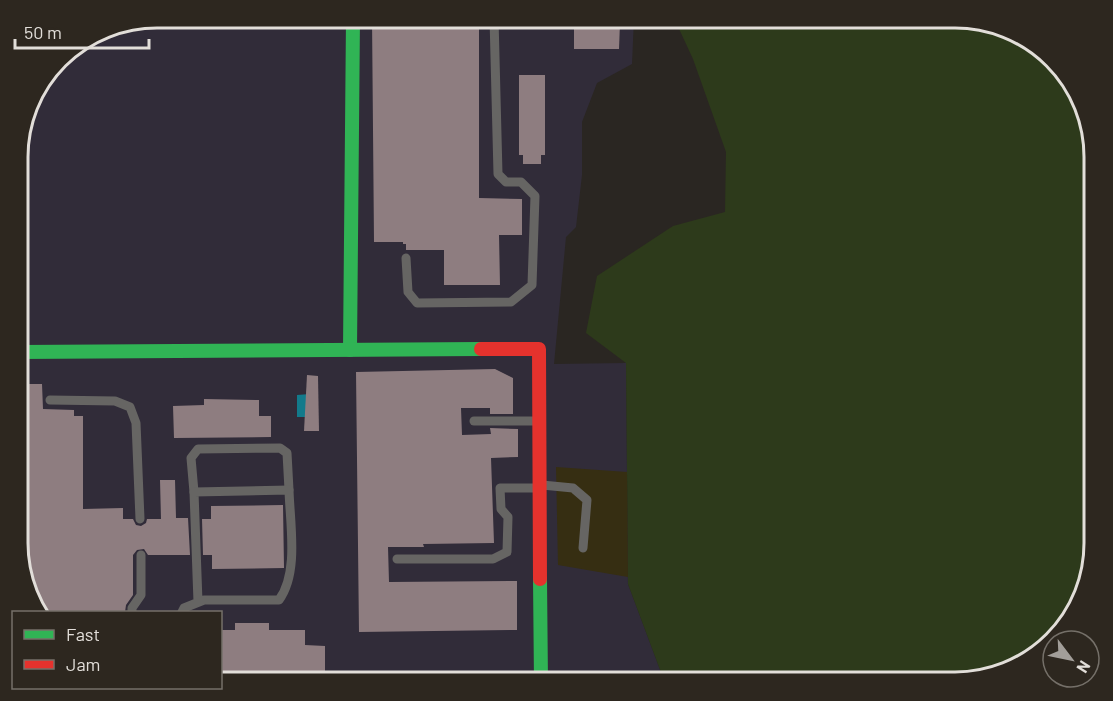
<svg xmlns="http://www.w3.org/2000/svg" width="1113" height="701" font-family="Barlow,sans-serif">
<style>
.industrial{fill:#312c39}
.green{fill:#2d3a1b}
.sand{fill:#362e12}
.water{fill:#127a8b}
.building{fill:#8e7d80}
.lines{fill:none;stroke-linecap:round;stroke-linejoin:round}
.lane{stroke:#666563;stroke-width:9}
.fast{stroke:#30b455;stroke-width:14}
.jam{stroke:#e5322d;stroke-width:14}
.rim{fill:none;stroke:#e2ded9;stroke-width:3}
</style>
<rect width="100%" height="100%" fill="#2a2622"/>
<!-- industrial -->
<polygon class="industrial" points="157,18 634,18 632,64 597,83 582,122 582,175 576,227 566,237 554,364 626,363 628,584 665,683 221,683 220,612 38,612 19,562 19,139 33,95 65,53 104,28"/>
<!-- green -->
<polygon class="green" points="674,18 956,18 1033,41 1076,87 1095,148 1095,552 1072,621 1026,664 964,683 665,683 628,584 626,363 586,333 597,276 673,226 725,212 726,152 693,59"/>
<!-- sand -->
<polygon class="sand" points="556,467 627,472 628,577 558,565"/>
<!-- water -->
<polygon class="water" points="310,394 310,417 297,417 297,395"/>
<!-- building -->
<g class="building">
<polygon points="372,18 479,18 479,198 522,199 522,235 499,235 500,285 444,285 444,250 406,250 406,244 403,244 403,242 374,242"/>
<polygon points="574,22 620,23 619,49 574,49"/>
<polygon points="519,75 545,75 545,155 541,155 541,164 523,164 523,155 519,155"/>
<polygon points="495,369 513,378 513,414 490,414 490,408 461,408 462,435 491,434 490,428 518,429 518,457 491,458 494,543 423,544 424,547 388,547 389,582 517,581 517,630 359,632 356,372"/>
<polygon points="307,375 318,376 319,431 304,431"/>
<polygon points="24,384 42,384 43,409 74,410 74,416 83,416 83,509 123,508 123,519 133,519 136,525 141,526 146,523 147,519 161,519 160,480 175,480 176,518 188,518 190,555 148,555 144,549 137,550 133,555 133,595 126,605 125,612 38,612 19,562 19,388 25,388"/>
<polygon points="204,399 259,400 259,416 271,416 271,437 174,438 173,406 204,405"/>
<polygon points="283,505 284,568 212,569 212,555 203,555 202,519 211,519 211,506"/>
<polygon points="235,623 269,623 269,630 305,630 305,645 325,646 325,682 220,681 220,630 235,630"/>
</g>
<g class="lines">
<!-- lane -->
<g class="lane">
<polyline points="406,258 408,292 417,303 511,302 532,285 535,196 521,182 506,182 498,174 494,18"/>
<polyline points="50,400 115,401 130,407 136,423 140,519"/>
<polyline points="474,421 537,421"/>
<polyline points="542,485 573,488 587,500 583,548"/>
<polyline points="194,492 191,458 198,449 280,448 287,453 289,490"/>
<polyline points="397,559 493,559 507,552 508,517 501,509 500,488 538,488"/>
<polyline points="132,612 132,608 141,595 141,555"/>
<path d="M182 612 184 608 204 600H279C299 573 290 524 289 490L194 492 198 602"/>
</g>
<!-- fast -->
<g class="fast">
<polyline points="350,350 353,18"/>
<polyline points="19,352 481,349"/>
<polyline points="540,579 541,683"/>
</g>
<!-- jam -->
<polyline class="jam" points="481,349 539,349 540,579"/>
</g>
<!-- crop -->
<path d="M0 0H1113V701H0ZM157 28H955A129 129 0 0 1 1084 157V543A129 129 0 0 1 955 672H157A129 129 0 0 1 28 543V157A129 129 0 0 1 157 28Z" fill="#2d271f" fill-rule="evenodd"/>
<path class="rim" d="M157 28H955A129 129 0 0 1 1084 157V543A129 129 0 0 1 955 672H157A129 129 0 0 1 28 543V157A129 129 0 0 1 157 28Z"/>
<!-- legend -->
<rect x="12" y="611" width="210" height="78" fill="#2d271f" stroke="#757069" stroke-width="1.5"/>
<rect x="24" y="630" width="30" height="9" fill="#30b455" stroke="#757069" stroke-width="1.5"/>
<text x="66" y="641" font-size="18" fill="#e2ded9">Fast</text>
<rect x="24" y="660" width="30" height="9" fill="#e5322d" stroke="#757069" stroke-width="1.5"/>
<text x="66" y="671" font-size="18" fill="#e2ded9">Jam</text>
<!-- north arrow -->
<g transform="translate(1071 659) rotate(122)"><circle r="28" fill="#2d271f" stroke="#757069" stroke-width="1.5"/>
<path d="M0-4.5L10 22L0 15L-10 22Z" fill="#a29e99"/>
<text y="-9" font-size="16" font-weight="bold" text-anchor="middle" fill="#e2ded9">N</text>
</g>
<!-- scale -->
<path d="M15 39v9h134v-9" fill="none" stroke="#e2ded9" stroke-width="3"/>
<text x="24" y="39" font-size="18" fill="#e2ded9" stroke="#2d271f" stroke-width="4.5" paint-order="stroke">50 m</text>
</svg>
